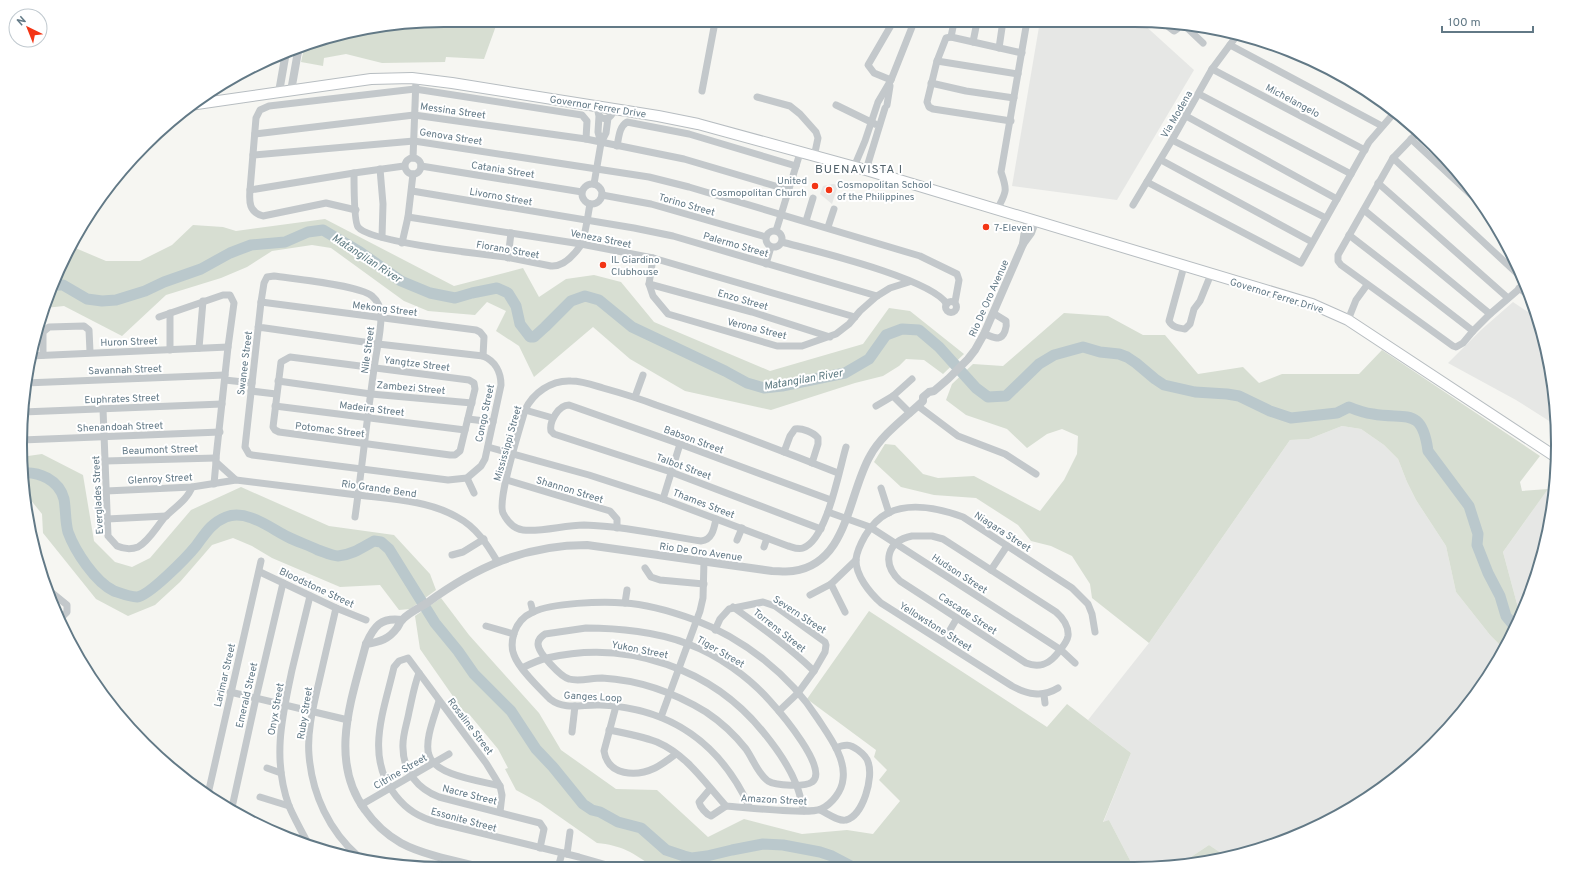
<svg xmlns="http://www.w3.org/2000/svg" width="1578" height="889" font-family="Overpass,sans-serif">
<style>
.built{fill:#e6e7e5}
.green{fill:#d7ded2}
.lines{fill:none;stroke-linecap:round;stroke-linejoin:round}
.river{stroke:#bac8cc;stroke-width:11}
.secondary-casing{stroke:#b7bdc1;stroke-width:12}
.minor{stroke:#c3c8cb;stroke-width:7}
.tertiary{stroke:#c3c8cb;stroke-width:8}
.secondary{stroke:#fff;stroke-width:10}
.poi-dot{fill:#f33515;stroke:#fff;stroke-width:1.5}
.labels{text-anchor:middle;stroke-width:4;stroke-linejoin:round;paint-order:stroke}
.street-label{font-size:10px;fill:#627986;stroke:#fff}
.poi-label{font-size:10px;fill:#627986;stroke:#fff;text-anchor:start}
.water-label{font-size:11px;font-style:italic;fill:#5e7b83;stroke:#fff}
.quarter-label{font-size:12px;letter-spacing:1px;fill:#51616a;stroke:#fff}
.rim{fill:none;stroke:#627986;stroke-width:2}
</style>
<rect width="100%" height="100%" fill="#f6f6f2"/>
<!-- built -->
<g class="built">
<polygon points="1040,21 1140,21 1194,70 1117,200 1012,186"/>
<polygon points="833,184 838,185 832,204 820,194 823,186"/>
<polygon points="1513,302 1537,318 1544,335 1557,417 1557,426 1516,400 1448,363 1481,330"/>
<polygon points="1342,426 1361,429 1384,445 1398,459 1407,482 1416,500 1446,546 1456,592 1490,635 1502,647 1512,633 1501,657 1434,745 1369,798 1270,846 1227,857 1209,845 1179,865 1133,866 1109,820 1103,823 1131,753 1088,720 1149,643 1290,440 1309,439"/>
<polygon points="1555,479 1554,500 1535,581 1520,615 1503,552"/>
</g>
<!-- green -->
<g class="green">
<polygon points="497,23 484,59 446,57 445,62 382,63 346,54 324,58 323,66 301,62 305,44 389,24"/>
<polygon points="325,219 454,286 523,268 539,297 566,279 594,275 621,282 654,322 770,371 863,344 889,308 910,311 964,354 943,374 924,360 906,359 899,366 883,376 855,383 771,410 685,391 630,359 593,327 534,377 519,346 496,331 506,311 487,302 475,315 428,311 404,301 331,248 312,245 272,251 247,267 221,278 166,295 122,336 64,306 45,308 64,257 69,248 73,247 106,261 140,261 172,245 193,225 223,227 236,231"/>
<polygon points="1064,313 1108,316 1143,335 1165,335 1198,374 1243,367 1259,383 1282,374 1359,374 1382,350 1540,456 1520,482 1522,491 1548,489 1503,552 1520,615 1512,633 1502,647 1490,635 1456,592 1446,546 1416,500 1407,482 1398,459 1384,445 1361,429 1342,426 1309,439 1290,440 1149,643 1092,598 1090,584 1072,556 1051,546 1031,541 1018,525 976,498 934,495 901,487 874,462 885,444 895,445 923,474 938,478 974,476 1040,511 1064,480 1077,454 1078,436 1062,429 1047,434 1027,448 1007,429 966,415 946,400 952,384 973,364 1003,366"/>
<polygon points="42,454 83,475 94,541 115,562 132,567 150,558 191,510 241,487 329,526 394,535 430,574 436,590 410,609 399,610 380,585 340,587 272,558 252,546 233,538 212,545 180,582 155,605 128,616 96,599 43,533 42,514 25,493 24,493 21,472 21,457"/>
<path d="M441 598 469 635 539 713 561 750 616 789 657 790 708 837 744 819 802 834 847 830 873 834 900 801 879 780 887 770 874 757 876 750 807 699 869 611 1047 727 1067 704 1131 753 1103 822 1109 820 1133 866 653 867C634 853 621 845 597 843L540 803 516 790 505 769 508 768 498 749 469 714 464 712 457 702 420 649 415 616Z"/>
<polygon points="1209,845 1227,857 1189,865 1179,865"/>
</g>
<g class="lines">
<!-- river -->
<g class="river">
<path d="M53 285H63L87 299 102 301 116 300 145 291 164 282 201 269 230 253 251 245 285 242 308 232 323 230 360 252 401 281 430 293 455 298 472 293 497 288 508 293 516 306 520 324 530 337H534L545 327 571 301 585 296 599 300 632 327 725 371 747 383 764 388 782 386 845 373 869 359 886 335 902 329 919 330 939 347 976 388 988 397 1006 396 1039 364 1054 355 1083 347 1100 352 1119 354 1127 357 1136 363 1155 379 1164 385 1195 392 1227 394 1239 396 1270 411 1291 418 1337 413 1349 407C1356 410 1365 413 1373 414 1406 420 1422 406 1428 451L1469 506 1478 534 1477 545 1488 573 1500 596 1506 616 1515 627"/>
<path d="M21 473C39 471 59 480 64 499 66 510 65 521 68 532 75 551 95 582 114 591 120 593 130 597 137 597 149 596 187 557 196 546 205 534 211 523 226 517 247 509 270 528 288 537 298 542 308 545 318 550 324 552 332 556 338 556 352 555 363 547 374 541L381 542 389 549 435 623 458 651 474 674 511 711 536 749 553 767 583 804 592 810 600 812 618 822 641 828 666 850 684 856 692 858 707 856 732 850 763 844 783 845 820 852 832 856 853 867"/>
</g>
<!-- secondary casing -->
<g class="secondary-casing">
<polyline id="secondary" points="190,105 371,79 412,78 452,83 658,116 698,124 866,170 1312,304 1348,320 1556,457"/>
</g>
<!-- minor -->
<g class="minor">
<polyline points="1161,21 1174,31 1177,29 1181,24"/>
<polyline points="1183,24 1203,43"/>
<polyline points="951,37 954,22"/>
<polyline points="973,42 977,22"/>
<polyline points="1230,45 1382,126"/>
<polyline points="999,48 1003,21"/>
<polyline points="937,61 1018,74"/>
<polyline points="1212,69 1365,150"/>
<polyline points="891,80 874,73 868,65 893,22"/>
<polyline points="931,83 966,91 1014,98"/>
<polyline points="702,91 715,22"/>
<polyline points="1199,94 1351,174"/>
<polyline points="757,97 790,106 800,114 816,132 818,138 814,157"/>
<polyline points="878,102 891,80 914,22"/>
<polyline points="836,105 875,124"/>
<polyline points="887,105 890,86"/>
<path d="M598 107C596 121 611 123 614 109"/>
<polyline points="599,116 598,132 601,143"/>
<polyline points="1186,116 1337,199"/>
<polyline points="1011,121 933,109 929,107 927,102 937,61 946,38 951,37 1022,53"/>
<polyline points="1419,131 1393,158 1338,255 1338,261 1341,265 1453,346 1456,347 1463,343 1473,331 1490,314 1525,284"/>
<polyline points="255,134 414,115 586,139 684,159 789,190"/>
<polyline points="1411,139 1482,205"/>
<polyline points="1172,140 1326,218"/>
<path d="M617 146C619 137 619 127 627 122L689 134 796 166"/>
<polyline points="253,155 414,141 649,177 689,187 920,256 957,274 959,280 955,302"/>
<circle cx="413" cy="166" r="8"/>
<polyline points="413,158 416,79"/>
<polyline points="1393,158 1522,278"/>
<polyline points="1161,160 1312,242"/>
<polyline points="421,166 582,192"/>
<polyline points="854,167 865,141 877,105"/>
<polyline points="380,169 383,204 382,237"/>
<polyline points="866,170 885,108"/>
<path d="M354 173C354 181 354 222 358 227 369 242 481 254 506 257 521 260 536 263 551 266 563 267 574 255 581 245 585 238 588 214 590 204"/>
<polyline points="1147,182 1301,263 1369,142 1395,112"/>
<polyline points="1378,183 1508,298"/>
<circle cx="592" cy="194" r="10"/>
<polyline points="594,184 601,143 606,133 608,118"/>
<polyline points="250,190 354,173 404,166"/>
<polyline points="412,191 634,228 673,236 877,296"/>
<polyline points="602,195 651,204 766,237"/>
<polyline points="1133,205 1172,140 1212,69 1238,34"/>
<path d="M356 210 326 203 263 216C249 212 249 202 250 190L256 118 260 110 269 106 415 89 582 115 587 121 586 139"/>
<path d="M997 210C1006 192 1008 192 1001 172L1027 21"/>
<polyline points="1364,210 1490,314"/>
<polyline points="408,217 581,244 653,258 855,317"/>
<polyline points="806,221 813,198"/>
<polyline points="828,227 834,209"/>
<circle cx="774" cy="239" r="8"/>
<polyline points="776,231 800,153"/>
<polyline points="1349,235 1473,331"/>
<path d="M782 242C815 251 930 278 947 304"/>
<polyline points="402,243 408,217 413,174"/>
<polyline points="508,258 511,233"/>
<polyline points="653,258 649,284 653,296 668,314 777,346 802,346 836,334 849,324 860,311 877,296 890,288 909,282"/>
<polyline points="766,264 771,247"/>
<path d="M1184 266 1169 321C1172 327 1178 328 1185 329L1190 324 1194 309 1200 301 1211 274"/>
<polyline points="649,284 752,312 830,337"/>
<polyline points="1519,288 1528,295"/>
<circle cx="951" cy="307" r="5.5"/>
<polyline points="261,302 476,330 480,332 484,337 483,356"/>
<polyline points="170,313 170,350"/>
<path d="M159 317 223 295H230L234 303 228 347 216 458V462L236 480C276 485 317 490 357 495 390 499 427 500 457 517 476 527 487 544 497 561"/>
<polyline points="1348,320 1356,300 1367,285"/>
<path d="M258 327 378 344 483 356C495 361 501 372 501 385L485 459 481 466 467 478 448 480 252 455 249 454 245 447 261 302 264 283 267 277 274 276C294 279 359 285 372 296 378 301 381 309 381 317 381 334 376 352 374 369 367 418 362 468 355 517"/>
<path d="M984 334C988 335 994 338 998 338 1005 337 1007 326 1006 321L993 313"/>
<polyline points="199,348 203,301"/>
<polyline points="43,355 43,332 49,327 84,326 89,330 90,352"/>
<polyline points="30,356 228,347"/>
<polygon points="290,357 469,380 474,383 475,389 460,451 455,455 450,455 279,432 275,430 273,427 281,362"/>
<polyline points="225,380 252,383"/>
<polyline points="278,381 371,394 472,403"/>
<polyline points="25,383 225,375"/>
<polyline points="251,391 276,394"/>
<polyline points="893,396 910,413"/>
<polyline points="635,397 643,375"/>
<polyline points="275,406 465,430"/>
<polyline points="876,406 893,396 912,379"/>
<polyline points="918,406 958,436 1005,454 1036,474"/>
<path d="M103 409 108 536 117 546C124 549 130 550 138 547 149 541 157 526 165 517 174 508 188 499 192 487"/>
<polyline points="525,410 553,418"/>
<polyline points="23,412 222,404"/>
<polyline points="468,419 493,422"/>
<polyline points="22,440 220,432"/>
<path d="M488 447 589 475 663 499 788 546C792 547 798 550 803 548 827 540 839 470 846 447"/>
<path d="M784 452 790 436 795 429C802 428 813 432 818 438V444L812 463"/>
<polyline points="105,461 216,458"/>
<polyline points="467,478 474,493"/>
<polyline points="507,480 610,511 617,519 617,528"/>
<polyline points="214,484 216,462"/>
<polyline points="881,488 889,513"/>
<polyline points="106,491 192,487 236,480"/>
<polyline points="663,499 680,444"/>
<polyline points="828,512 870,527 1061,650 1075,663"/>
<polyline points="107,519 166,516"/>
<path d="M716 519C714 529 712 540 701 541 662 535 623 526 584 525 564 525 543 532 523 530 514 529 507 521 503 513 497 499 520 428 525 410 533 393 551 380 571 381 582 381 593 385 603 388 621 393 638 398 656 405 717 426 778 449 838 473"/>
<path d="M821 529 671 472 554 434 551 431C549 421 559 405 569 405L680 444 831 500"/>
<path d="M912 536H932L943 539 1056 612C1063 618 1069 627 1068 636 1067 642 1063 646 1060 650 1051 663 1041 669 1026 663L900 581C881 563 887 541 912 536Z"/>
<polyline points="737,540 742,528"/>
<polyline points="764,547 767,538"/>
<polyline points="452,555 463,552 484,539"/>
<polyline points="645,568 651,577 660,580 704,584"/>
<polyline points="991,570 1007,546"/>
<polyline points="260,572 336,608 366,620"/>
<polyline points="831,584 845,612"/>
<polyline points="46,588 67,605 67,612 59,620"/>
<polyline points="810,595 831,584 856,560"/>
<path d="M310 596C304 621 298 645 292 670 282 717 272 759 289 806 295 820 303 834 310 847"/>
<polyline points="625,603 627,590"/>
<polyline points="531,604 533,612"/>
<path d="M733 607C761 627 789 647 814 671"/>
<path d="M336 608C330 634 324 660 318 686 313 708 307 732 309 755 312 794 329 831 359 857"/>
<polyline points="486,626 514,634"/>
<path d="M586 628C617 628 659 632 688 644 718 655 749 677 770 701 780 712 830 770 812 782 805 787 776 786 768 781 758 774 753 759 746 749 735 735 721 722 706 712 675 693 638 680 602 678 591 678 579 682 569 679 561 677 538 653 538 644 538 639 541 637 545 634Z"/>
<polyline points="715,630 720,619 729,609 763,602 775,606 825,642 826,645 825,652 814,671 798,693 779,711"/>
<polyline points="943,642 957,618"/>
<path d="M522 668C530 664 539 660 547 658 628 639 713 669 764 733 777 749 789 766 796 784 800 793 801 802 804 811"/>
<path d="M419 673C414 686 412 699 409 712 407 724 402 736 403 748 403 771 418 789 439 797L540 823 544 829 540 848"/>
<path d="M1058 688C1042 698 1027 694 1012 686L881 603C870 593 855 575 856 559 857 551 861 543 865 536 871 526 878 518 888 513 910 502 941 509 963 517L1072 588 1088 604 1092 614 1095 632"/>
<polyline points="230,692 348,720"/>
<polyline points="1044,695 1045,703"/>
<path d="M439 701C435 715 424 741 429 755 435 776 482 781 500 786"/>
<path d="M616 706 604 751C608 776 636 777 655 768 663 764 669 759 676 754"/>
<polyline points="661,717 700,611 703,598 704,561"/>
<path d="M609 730C625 733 641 736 657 742 687 755 705 783 726 806 743 807 809 815 821 809 832 804 842 791 843 779 846 758 829 736 818 719 790 675 744 639 695 620 673 612 648 604 624 603 602 601 552 603 533 612 524 616 517 624 514 633 512 640 511 648 514 655 519 669 539 688 550 699 565 711 583 704 600 705 671 708 721 744 750 808"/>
<polyline points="572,732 575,706"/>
<polyline points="267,768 281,773"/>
<path d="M710 789 699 802C700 807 706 814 711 816L726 806"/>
<polyline points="208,794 261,561"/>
<polyline points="260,797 289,806"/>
<polyline points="361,805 449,754"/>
<path d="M820 810C827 813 839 822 846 820 863 816 874 777 868 762 867 758 862 753 858 750 850 744 845 744 836 748"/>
<polyline points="231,812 256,698 283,583"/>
<path d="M500 812 502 795 500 786 494 776 486 763 408 658 399 661 394 667C384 711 364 757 396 796 407 810 419 817 436 822L579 857 614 867"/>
<polyline points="567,854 570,832"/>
<polyline points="558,868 562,853"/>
</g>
<!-- tertiary -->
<g class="tertiary">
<polyline points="291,91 299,46"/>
<polyline points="279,92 286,52"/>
<polyline points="1023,244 1025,230 1029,220"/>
<path d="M402 620C381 617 374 626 366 644 352 698 328 760 365 810 374 823 387 835 401 843 423 855 460 862 485 868"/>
<path d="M366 644C380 642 389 639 397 628 399 625 400 622 402 620 408 613 419 608 427 603 476 567 525 545 587 545L772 571C779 571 786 572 793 571 848 564 848 494 870 456 882 434 905 418 923 401V397L929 392 934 391 948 379 968 359 975 350 984 334 1023 244 1031 233 1035 222"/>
</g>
<!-- secondary -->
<use href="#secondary" class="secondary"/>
</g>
<!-- markers -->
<g class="poi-dot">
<circle cx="815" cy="186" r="4"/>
<circle cx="829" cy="190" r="4"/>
<circle cx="986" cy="227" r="4"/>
<circle cx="603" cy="265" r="4"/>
</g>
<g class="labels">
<!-- street labels -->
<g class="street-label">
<text transform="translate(1293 100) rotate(28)" y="4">Michelangelo</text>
<text transform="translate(598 106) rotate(9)" y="4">Governor Ferrer Drive</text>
<text transform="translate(453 110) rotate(8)" y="4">Messina Street</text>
<text transform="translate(1176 114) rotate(-60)" y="4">Via Modena</text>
<text transform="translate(451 136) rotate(9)" y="4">Genova Street</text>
<text transform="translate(503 169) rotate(9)" y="4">Catania Street</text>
<text transform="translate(501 196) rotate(10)" y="4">Livorno Street</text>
<text transform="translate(687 204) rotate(16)" y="4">Torino Street</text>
<text transform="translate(601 238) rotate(11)" y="4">Veneza Street</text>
<text transform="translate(736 244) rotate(16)" y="4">Palermo Street</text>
<text transform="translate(508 249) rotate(10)" y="4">Fiorano Street</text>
<text transform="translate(1277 295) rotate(17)" y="4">Governor Ferrer Drive</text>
<text transform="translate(988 298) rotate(-66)" y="4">Rio De Oro Avenue</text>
<text transform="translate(743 299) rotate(16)" y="4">Enzo Street</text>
<text transform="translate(385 308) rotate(7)" y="4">Mekong Street</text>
<text transform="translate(757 328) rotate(14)" y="4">Verona Street</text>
<text transform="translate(129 341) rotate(-2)" y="4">Huron Street</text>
<text transform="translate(367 350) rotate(-82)" y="4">Nile Street</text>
<text transform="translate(244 363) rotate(-83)" y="4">Swanee Street</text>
<text transform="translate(417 363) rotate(7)" y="4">Yangtze Street</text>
<text transform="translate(125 369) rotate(-2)" y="4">Savannah Street</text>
<text transform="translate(411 387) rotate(5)" y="4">Zambezi Street</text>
<text transform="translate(122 398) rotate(-2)" y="4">Euphrates Street</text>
<text transform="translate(372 408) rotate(7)" y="4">Madeira Street</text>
<text transform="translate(484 413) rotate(-78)" y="4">Congo Street</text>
<text transform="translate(120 426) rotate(-2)" y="4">Shenandoah Street</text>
<text transform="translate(330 429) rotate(7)" y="4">Potomac Street</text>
<text transform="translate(694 439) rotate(20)" y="4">Babson Street</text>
<text transform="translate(507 443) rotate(-74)" y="4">Mississippi Street</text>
<text transform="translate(160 449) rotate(-2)" y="4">Beaumont Street</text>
<text transform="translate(684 466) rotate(20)" y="4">Talbot Street</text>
<text transform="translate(160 478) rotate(-3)" y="4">Glenroy Street</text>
<text transform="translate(379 488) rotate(8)" y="4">Rio Grande Bend</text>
<text transform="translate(570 489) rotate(17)" y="4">Shannon Street</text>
<text transform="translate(97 495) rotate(-93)" y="4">Everglades Street</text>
<text transform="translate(704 503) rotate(21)" y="4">Thames Street</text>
<text transform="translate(1003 531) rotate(33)" y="4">Niagara Street</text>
<text transform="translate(701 551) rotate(8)" y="4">Rio De Oro Avenue</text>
<text transform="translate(960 573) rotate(33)" y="4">Hudson Street</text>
<text transform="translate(317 587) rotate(25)" y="4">Bloodstone Street</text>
<text transform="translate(968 613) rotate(33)" y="4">Cascade Street</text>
<text transform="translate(800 614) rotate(33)" y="4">Severn Street</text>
<text transform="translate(936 626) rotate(32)" y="4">Yellowstone Street</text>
<text transform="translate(780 630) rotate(38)" y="4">Torrens Street</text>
<text transform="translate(640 649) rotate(11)" y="4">Yukon Street</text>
<text transform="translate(721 651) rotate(30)" y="4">Tiger Street</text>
<text transform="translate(224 675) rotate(-77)" y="4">Larimar Street</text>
<text transform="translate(246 695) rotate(-77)" y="4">Emerald Street</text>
<text transform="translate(593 696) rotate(3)" y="4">Ganges Loop</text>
<text transform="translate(275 709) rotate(-80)" y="4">Onyx Street</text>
<text transform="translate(304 713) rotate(-81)" y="4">Ruby Street</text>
<text transform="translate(471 726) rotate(53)" y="4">Rosaline Street</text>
<text transform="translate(400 771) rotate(-30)" y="4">Citrine Street</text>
<text transform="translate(470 794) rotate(14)" y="4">Nacre Street</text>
<text transform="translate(774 799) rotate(3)" y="4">Amazon Street</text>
<text transform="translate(464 819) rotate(15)" y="4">Essonite Street</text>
</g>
<!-- poi labels -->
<g class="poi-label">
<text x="807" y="184" text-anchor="end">United<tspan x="807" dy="12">Cosmopolitan Church</tspan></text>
<text x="837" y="188">Cosmopolitan School<tspan x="837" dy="12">of the Philippines</tspan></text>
<text x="994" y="231">7-Eleven</text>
<text x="611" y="263">IL Giardino<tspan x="611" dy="12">Clubhouse</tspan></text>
</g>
<!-- water labels -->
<g class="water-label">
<text transform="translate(367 258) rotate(33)" y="4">Matangilan River</text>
<text transform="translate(803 379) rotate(-10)" y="4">Matangilan River</text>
</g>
<!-- quarter labels -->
<g class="quarter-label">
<text x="859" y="173">BUENAVISTA I</text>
</g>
</g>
<!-- crop -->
<path d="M0 0H1578V889H0ZM444 27H1134A417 417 0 0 1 1551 444V445A417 417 0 0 1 1134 862H444A417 417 0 0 1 27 445V444A417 417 0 0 1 444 27Z" fill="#fff" fill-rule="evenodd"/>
<path class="rim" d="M444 27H1134A417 417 0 0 1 1551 444V445A417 417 0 0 1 1134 862H444A417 417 0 0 1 27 445V444A417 417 0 0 1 444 27Z"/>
<!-- north arrow -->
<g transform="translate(28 28) rotate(317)"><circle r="19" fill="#ffffff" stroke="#c0c9cf"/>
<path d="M0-3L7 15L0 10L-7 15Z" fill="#f33515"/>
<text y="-6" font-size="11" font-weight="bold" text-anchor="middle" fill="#627986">N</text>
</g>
<!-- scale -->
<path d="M1442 26v6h91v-6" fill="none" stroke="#627986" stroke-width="2"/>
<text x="1448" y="26" font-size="12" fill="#627986" stroke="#ffffff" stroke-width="3" paint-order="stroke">100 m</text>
</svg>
